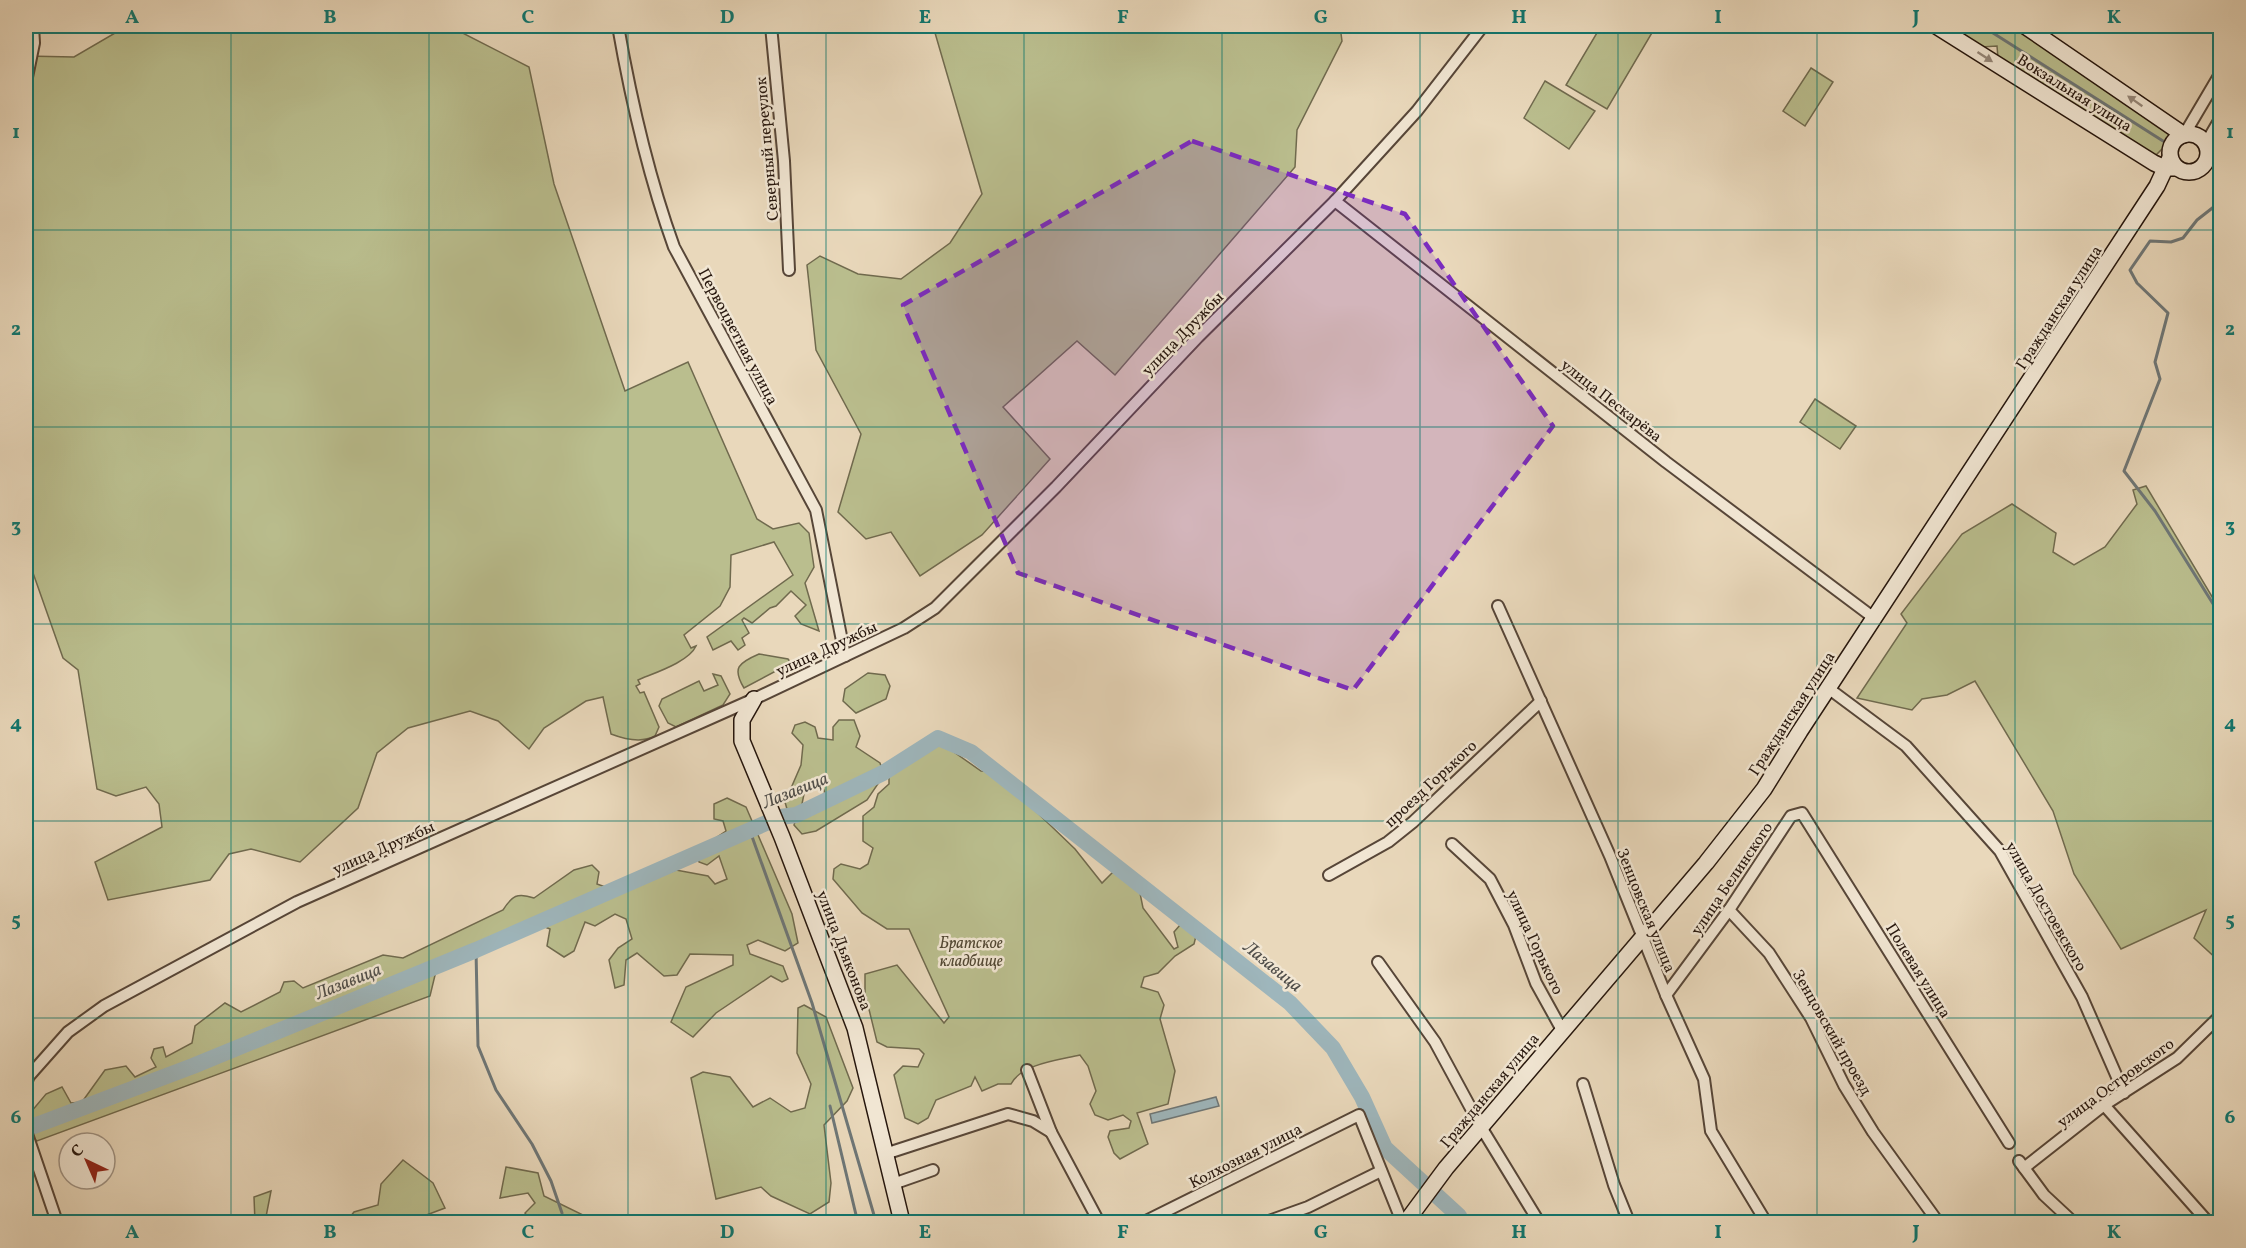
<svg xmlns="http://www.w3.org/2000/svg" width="2246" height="1248" font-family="Vollkorn,serif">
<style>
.green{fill:#babe8e;stroke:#706a4e;stroke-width:1.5}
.water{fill:#9eb6bc;stroke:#6e7676;stroke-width:1.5}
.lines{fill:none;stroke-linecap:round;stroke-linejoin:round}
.stream{stroke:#6e7676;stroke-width:3}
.river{stroke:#9eb6bc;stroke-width:16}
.street-casing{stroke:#574638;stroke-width:14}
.secondary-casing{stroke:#26160d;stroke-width:18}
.street{stroke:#f1e6d3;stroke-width:10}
.secondary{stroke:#f1e6d3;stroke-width:15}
.oneway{fill:#96887a}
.marked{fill:#7b2cbf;fill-opacity:0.2;stroke:#7b2cbf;stroke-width:4.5;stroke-dasharray:12 8;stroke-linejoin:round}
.grid{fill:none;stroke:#0f766e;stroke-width:1.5;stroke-opacity:0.55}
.labels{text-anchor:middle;stroke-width:5;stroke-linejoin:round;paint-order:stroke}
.street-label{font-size:16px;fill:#26160d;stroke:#f1e6d3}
.park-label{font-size:16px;font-style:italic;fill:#524834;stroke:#f1e6d3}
.water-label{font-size:18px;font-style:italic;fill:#504e4a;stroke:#f1e6d3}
.neatline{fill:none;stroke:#0f766e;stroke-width:2}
.grid-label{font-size:20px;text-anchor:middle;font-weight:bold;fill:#0f766e}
</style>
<rect width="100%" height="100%" fill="#e9d8bb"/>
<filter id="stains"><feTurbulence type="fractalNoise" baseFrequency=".00333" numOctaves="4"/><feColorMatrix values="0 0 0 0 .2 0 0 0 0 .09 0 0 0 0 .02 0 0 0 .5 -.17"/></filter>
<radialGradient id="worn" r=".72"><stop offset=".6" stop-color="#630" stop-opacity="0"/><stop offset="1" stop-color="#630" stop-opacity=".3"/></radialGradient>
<!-- green -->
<g class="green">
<path d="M127 26H449L529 67 554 184 625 391 688 362 757 519 773 529 799 523 809 533 814 567 805 583 819 631 801 624 795 616 806 605 791 591 776 606 770 608 752 623 744 618 742 620 749 633 742 638 745 645 738 650 731 641 713 650 707 637 793 575 774 542 731 555 730 587 720 606 684 635 691 648 696 646C689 662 654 673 638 680L640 684 636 686 640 693 644 692 659 727 655 736C642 743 624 739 611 734L603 697 586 701 544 728 529 749 498 721 470 711 408 728 377 753 358 808 300 862 251 849 229 854 210 880 108 900 95 862 162 827 159 804 146 787 116 796 97 789 78 670 63 658 26 553V56L74 57Z"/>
<polygon points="933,26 1340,26 1342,41 1297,130 1295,167 1115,375 1077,341 1003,407 1050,459 982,535 920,576 891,532 866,539 838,512 861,434 816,350 807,265 820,256 858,274 901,279 950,243 982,194"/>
<polygon points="1601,26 1656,26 1607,109 1566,85"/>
<polygon points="1948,26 2004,26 2015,32 2022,29 2175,126 2166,145 2154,157 1998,58 1997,46 1981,47"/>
<polygon points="1811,68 1833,82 1805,126 1783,111"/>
<polygon points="1545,81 1595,111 1569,149 1524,118"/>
<polygon points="1815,399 1856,426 1840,449 1800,422"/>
<polygon points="2146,486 2220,610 2220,962 2194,938 2206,910 2121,949 2074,874 2053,811 1975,681 1947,695 1922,699 1912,710 1857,698 1907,623 1901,614 1962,534 2012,504 2056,533 2053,552 2074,565 2105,547 2137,504 2133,490"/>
<path d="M759 654 788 659 791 663 744 688C732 668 738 663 759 654Z"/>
<polygon points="868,673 885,675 890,686 886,699 856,713 843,701 845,689"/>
<polygon points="713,674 721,676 730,694 723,705 676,727 668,723 659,706 662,699 699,681 704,691 718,685"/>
<polygon points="839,720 854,720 860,736 856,747 880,763 884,775 867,800 816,831 802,834 794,825 796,818 827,803 824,790 816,785 805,789 802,804 796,811 787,809 785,802 801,765 803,745 792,733 795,725 805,722 815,727 818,738 833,740 833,727"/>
<path d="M941 743 981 771 995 772 1075 849 1102 883 1112 873H1120L1140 893 1143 908 1174 949 1178 947 1174 932 1180 925 1190 927 1196 936 1194 944 1175 956 1158 973 1144 977 1141 987 1158 992 1164 1005 1160 1019 1175 1071 1168 1104 1137 1113 1148 1144 1120 1159 1114 1153 1108 1137 1110 1131 1129 1128 1131 1121 1123 1115 1108 1120 1095 1115 1090 1104 1096 1091 1088 1066 1080 1055C1059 1060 1021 1064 1011 1084H998L982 1091 975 1077 971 1086 936 1100 928 1118 918 1124 905 1118 894 1075 903 1066 918 1067 924 1054 919 1049 887 1047 877 1042 865 993V974L897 965 944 1023 949 1017 909 929H887L862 913 833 879 834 869 841 864 860 869 868 864 873 848 863 841V816L874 807 878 794 889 784V772L900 768Z"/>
<path d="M727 798 746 807 792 914 798 943 785 951 758 940 747 945 750 954 783 966 788 979 782 982 771 976 716 1013 693 1037 671 1022 686 987 733 965V955L690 954 677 975 664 976 637 953 626 960 624 985 615 988 609 960 618 948 632 939 626 919 615 914 595 926 585 922 574 951 564 957 547 946 550 929 540 925 436 971 430 996 37 1141 29 1134 26 1118 46 1094 62 1087 71 1103 82 1102 105 1070 126 1066 135 1077 156 1067 151 1058 154 1049 163 1047 166 1057 192 1043 195 1026 225 1003 241 1012 280 992 284 982 294 981 303 988 383 955 403 958 503 910C512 896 517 892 534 898L574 870 592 865 599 872 597 884 619 892 676 870 708 876 715 884 727 879 719 856 707 865 699 862 696 851 726 831 723 821 714 819V804Z"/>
<polygon points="804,1005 826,1017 853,1088 847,1101 824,1125 831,1183 829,1202 810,1214 771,1196 761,1187 716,1199 691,1078 703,1072 730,1077 753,1107 770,1098 791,1112 805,1108 811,1084 797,1053 798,1008"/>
<polygon points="403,1160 433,1183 445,1208 408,1222 346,1222 354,1212 378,1205 381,1184"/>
<polygon points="506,1167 538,1173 544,1196 583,1215 586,1222 531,1222 525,1213 535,1203 528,1193 500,1198"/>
<polygon points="271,1191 265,1222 255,1222 254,1197"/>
</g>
<!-- water -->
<polygon class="water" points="1216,1097 1219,1106 1152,1123 1150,1114"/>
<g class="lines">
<!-- stream -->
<g class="stream">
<polyline points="1982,26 2163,141"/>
<polyline points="2220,202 2197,220 2183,238 2171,242 2150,241 2130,270 2137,283 2168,313 2155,362 2160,379 2124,471 2155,511 2220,615"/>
<polyline points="750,831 812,1003 874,1215"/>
<polyline points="476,950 478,1046 496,1090 532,1144 551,1181 562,1213"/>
<polyline points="830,1106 857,1219"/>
</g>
<!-- river -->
<polyline class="river" points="26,1129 193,1066 476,950 780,817 796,815 883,773 938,738 971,752 1290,1003 1333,1048 1362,1097 1385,1148 1459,1216 1459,1222"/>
<!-- street casing -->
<g class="street-casing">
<g id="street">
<path d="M618 26C631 100 648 175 674 247L816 510 845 656"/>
<polyline points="771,26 784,161 789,270"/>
<polyline points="26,82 34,43 33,26"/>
<polyline points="2184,135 2220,74"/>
<polyline points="2206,143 2220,119"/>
<polyline points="1335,201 1666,462 1874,618"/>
<polyline points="1498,606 1610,856 1666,995 1704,1079 1711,1131 1766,1222"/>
<polyline points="1828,688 1906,746 2000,851 2082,997 2124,1093"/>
<polyline points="1452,844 1490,879 1514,925 1536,983 1562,1030"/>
<polyline points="1329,875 1388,842 1413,822 1541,701"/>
<polyline points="1729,910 1769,953 1811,1018 1844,1085 1873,1132 1938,1222"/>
<polyline points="1378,962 1435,1042 1481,1127 1539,1222"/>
<polyline points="1666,995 1729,910 1791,816 1802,813 2009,1143"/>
<polyline points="1027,1070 1051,1132 1099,1222"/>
<polyline points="26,1083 29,1076 68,1032 104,1006 297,902 754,699 904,628 935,608 1056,487 1198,337 1335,201 1417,111 1483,26"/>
<polyline points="1583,1084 1614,1185 1629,1222"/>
<polyline points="2104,1105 2208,1222"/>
<polyline points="26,1131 57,1222"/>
<polyline points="885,1154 1008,1114 1033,1121 1051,1132"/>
<polyline points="2019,1161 2044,1195 2073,1222"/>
<polyline points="2024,1168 2104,1105 2177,1058 2220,1016"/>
<polyline points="893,1184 933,1170"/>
<polyline points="1144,1222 1359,1115 1402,1222"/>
<polyline points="1266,1222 1308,1207 1381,1171"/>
</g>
</g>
<!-- secondary casing -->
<g class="secondary-casing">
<g id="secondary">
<polyline points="1936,26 2154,163 2165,168 2174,168"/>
<polyline points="2025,26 2184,135"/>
<circle cx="2189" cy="153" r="19"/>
<polyline points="754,699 742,720 742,741 782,837 855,1028 902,1222"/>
<polyline points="1406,1222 1446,1168 1706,863 1764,789 1800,731 2157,186 2170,158"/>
</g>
</g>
<!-- street -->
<use href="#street" class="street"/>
<!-- secondary -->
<use href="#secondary" class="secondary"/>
</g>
<!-- one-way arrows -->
<defs><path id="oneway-solid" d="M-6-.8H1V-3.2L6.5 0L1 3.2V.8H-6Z" transform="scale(1.5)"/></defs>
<g class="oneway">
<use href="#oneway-solid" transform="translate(1985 57) rotate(33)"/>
<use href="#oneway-solid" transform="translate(2135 101) rotate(-145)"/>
</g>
<!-- marked area -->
<path class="marked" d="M1192 141 1405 214 1553 426 1353 690 1018 573 903 305Z"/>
<!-- grid -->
<path class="grid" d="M231 26V1222M429 26V1222M628 26V1222M826 26V1222M1024 26V1222M1222 26V1222M1420 26V1222M1618 26V1222M1817 26V1222M2015 26V1222M26 230H2220M26 427H2220M26 624H2220M26 821H2220M26 1018H2220"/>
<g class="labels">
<!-- street labels -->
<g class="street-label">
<text transform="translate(2075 92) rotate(32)" y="6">Вокзальная улица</text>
<text transform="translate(766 149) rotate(-95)" y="6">Северный переулок</text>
<text transform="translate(2058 307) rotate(-57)" y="6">Гражданская улица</text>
<text transform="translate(1182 333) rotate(-46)" y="6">улица Дружбы</text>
<text transform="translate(739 336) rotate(62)" y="6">Первоцветная улица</text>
<text transform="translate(1612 400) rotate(38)" y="6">улица Пескарёва</text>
<text transform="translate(826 648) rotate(-25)" y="6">улица Дружбы</text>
<text transform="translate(1791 713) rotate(-57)" y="6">Гражданская улица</text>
<text transform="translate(1430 783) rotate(-43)" y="6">проезд Горького</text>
<text transform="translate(383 847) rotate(-24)" y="6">улица Дружбы</text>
<text transform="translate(1731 878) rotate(-56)" y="6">улица Белинского</text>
<text transform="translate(2047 906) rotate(60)" y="6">улица Достоевского</text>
<text transform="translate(1647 910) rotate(68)" y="6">Зенцовская улица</text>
<text transform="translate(1536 942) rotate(65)" y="6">улица Горького</text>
<text transform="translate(845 950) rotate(69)" y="6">улица Дьяконова</text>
<text transform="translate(1919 970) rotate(58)" y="6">Полевая улица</text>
<text transform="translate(1833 1032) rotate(60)" y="6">Зенцовский проезд</text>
<text transform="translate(2115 1082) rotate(-36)" y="6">улица Островского</text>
<text transform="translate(1489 1090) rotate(-50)" y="6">Гражданская улица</text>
<text transform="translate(1245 1155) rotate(-27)" y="6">Колхозная улица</text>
</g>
<!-- park labels -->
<g class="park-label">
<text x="971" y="948">Братское<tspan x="971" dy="18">кладбище</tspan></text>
</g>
<!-- water labels -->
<g class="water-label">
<text transform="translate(795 790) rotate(-22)" y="6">Лазавица</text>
<text transform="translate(1273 966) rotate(39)" y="6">Лазавица</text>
<text transform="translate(348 981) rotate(-22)" y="6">Лазавица</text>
</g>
</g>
<!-- margin -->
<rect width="2246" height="1248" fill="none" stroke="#e9d8bb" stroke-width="66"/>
<!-- north arrow -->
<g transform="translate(87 1161) rotate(316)"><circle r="28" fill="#f1e6d3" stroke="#a09384" stroke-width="1.5"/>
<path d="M0-4.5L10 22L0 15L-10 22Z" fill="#8f2418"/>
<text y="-9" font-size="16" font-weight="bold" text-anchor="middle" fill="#26160d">С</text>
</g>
<rect x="33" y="33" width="2180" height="1182" class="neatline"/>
<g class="grid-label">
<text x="132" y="23">A</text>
<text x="330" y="23">B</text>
<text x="528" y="23">C</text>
<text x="727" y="23">D</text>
<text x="925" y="23">E</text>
<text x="1123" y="23">F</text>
<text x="1321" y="23">G</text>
<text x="1519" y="23">H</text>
<text x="1718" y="23">I</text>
<text x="1916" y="23">J</text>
<text x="2114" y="23">K</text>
<text x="16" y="138">1</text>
<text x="2230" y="138">1</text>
<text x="16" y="335">2</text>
<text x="2230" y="335">2</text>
<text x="16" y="532">3</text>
<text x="2230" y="532">3</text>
<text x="16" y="729">4</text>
<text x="2230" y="729">4</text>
<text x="16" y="926">5</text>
<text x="2230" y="926">5</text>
<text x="16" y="1123">6</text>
<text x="2230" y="1123">6</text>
<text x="132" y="1238">A</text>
<text x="330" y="1238">B</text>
<text x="528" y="1238">C</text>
<text x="727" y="1238">D</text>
<text x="925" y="1238">E</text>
<text x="1123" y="1238">F</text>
<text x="1321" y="1238">G</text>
<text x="1519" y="1238">H</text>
<text x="1718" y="1238">I</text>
<text x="1916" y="1238">J</text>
<text x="2114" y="1238">K</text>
</g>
<rect width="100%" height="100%" filter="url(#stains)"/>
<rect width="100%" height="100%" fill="url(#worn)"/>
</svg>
